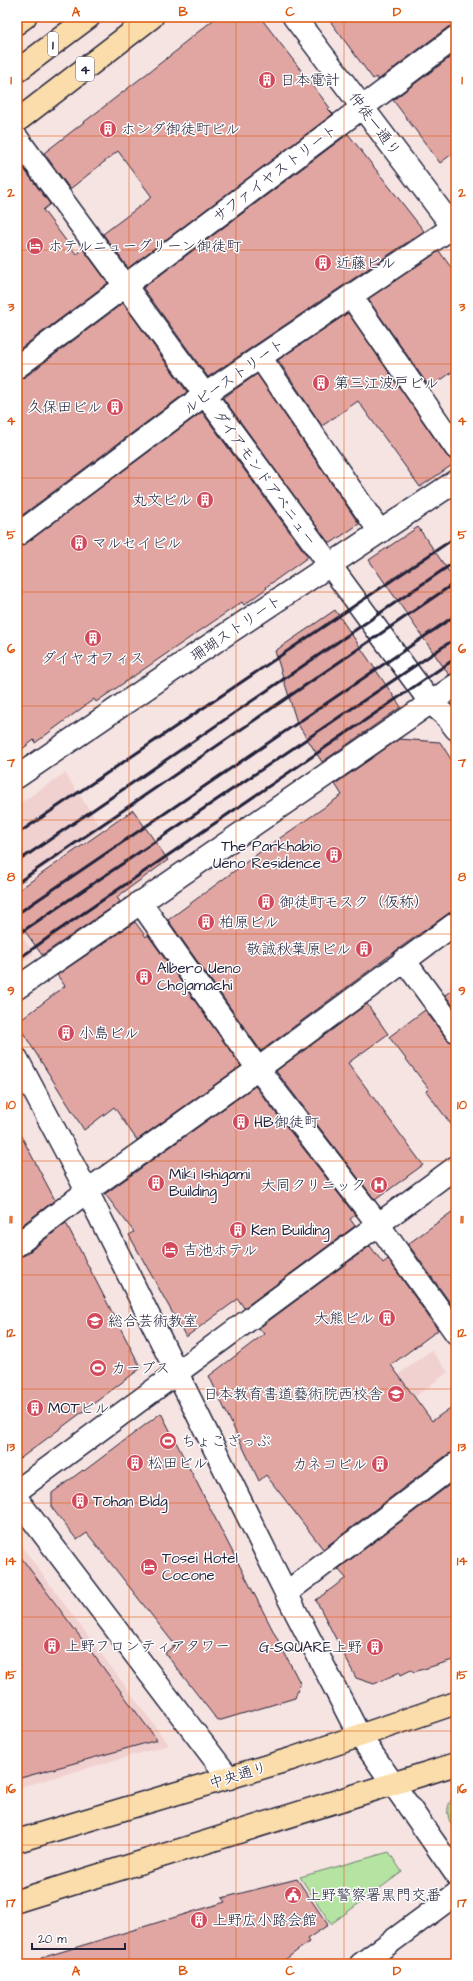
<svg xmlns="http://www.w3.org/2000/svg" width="473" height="1981" font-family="'Architects Daughter','Klee One',sans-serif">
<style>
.built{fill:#f0d1d0}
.grass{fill:url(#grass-tufts);stroke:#6c826e}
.park{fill:#b5e3a1;stroke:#6c826e}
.building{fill:#e1a6a2;stroke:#22223b}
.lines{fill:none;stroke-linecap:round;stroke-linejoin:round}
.minor-casing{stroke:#22223b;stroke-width:25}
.major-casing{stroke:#22223b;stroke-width:25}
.highway-casing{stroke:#22223b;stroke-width:25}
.minor{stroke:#fff;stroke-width:22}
.major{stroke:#fbddab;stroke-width:22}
.highway{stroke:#fbddab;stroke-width:22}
.rail{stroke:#22223b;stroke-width:3}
.grid{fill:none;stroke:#de560e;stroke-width:1;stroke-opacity:0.55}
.labels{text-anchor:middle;stroke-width:3;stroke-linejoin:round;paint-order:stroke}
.shield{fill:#fff;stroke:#646476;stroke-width:1}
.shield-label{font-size:14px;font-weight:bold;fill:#22223b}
.poi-label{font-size:15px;fill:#22223b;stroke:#fff;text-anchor:start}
.street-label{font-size:15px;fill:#22223b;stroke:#fff}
.neatline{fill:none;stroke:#de560e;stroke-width:1.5}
.grid-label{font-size:13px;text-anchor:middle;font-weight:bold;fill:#de560e}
</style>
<defs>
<pattern id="grass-tufts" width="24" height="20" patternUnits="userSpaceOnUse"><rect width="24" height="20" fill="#b5e3a1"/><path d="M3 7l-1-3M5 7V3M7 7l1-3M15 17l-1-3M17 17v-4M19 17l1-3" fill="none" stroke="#9bc28c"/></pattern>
</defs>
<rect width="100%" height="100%" fill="#f6e4e3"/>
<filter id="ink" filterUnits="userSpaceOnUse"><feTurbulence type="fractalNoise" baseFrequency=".025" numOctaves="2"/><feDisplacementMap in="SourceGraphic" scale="8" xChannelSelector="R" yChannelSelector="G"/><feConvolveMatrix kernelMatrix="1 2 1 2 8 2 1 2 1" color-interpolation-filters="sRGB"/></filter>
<g filter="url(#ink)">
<!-- built -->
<g class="built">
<polygon points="65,773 102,829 17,886 17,805"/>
<polygon points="17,928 34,954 17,966"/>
<polygon points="431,1350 448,1372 360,1438 344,1416"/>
<polygon points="17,1540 169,1745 17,1788"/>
</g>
<!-- grass -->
<path class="grass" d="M456 1795V1832C447 1821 443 1805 456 1795Z"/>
<!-- park -->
<polygon class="park" points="389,1852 402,1872 331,1924 300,1877"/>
<!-- building -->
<g class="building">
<polygon points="217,17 260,17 330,108 328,109 333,114 128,268 103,234 152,197 118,151 70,189 44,153 180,48 179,47"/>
<polygon points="327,17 456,17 456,25 448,27 378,80 376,77 373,79"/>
<polygon points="456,53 456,151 440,163 393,100"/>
<polygon points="348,134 424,231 208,377 143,288"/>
<polygon points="24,169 50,204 43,210 76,254 83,249 108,283 17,351 17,174"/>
<polygon points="439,251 456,274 456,369 430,388 368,299"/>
<polygon points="123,303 187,392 17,519 17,379 25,377"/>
<polygon points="348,313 446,455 455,463 420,487 358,401 322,426 278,360"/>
<polygon points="257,374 359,524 331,543 330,541 328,542 223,398"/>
<polygon points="202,412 308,557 266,587 267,588 244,605 242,602 96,702 94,699 35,743 34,740 17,753 17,547 24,545"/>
<polygon points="418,527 456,582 456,673 449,675 369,560"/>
<polygon points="335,610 401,707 322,762 297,723 275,651"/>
<polygon points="399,739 440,742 456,767 456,911 449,913 397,950 261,1051 168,920 260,852 342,795 335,784"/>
<polygon points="133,810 168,860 117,897 120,902 42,955 17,920 17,891"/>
<polygon points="135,922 146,937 148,935 241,1066 137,1140 114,1107 84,1130 17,1023 65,986 57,975"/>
<polygon points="456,987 456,1010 445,995"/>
<polygon points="367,1004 388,1034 348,1063 423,1165 375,1200 276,1071"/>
<polygon points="425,1010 446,1038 451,1042 456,1043 456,1131 426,1091 429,1089 389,1037"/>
<polygon points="255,1086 355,1215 350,1219 355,1226 244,1308 238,1299 186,1337 129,1235 134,1232 105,1194"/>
<polygon points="17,1128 55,1200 17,1229"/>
<polygon points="456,1209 456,1300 451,1304 408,1244"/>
<polygon points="66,1223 141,1368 17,1461 17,1257 25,1255"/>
<polygon points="370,1246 383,1263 388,1259 438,1330 391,1365 432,1421 456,1404 456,1452 448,1454 323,1549 266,1475 259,1481 209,1376 264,1334 259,1328"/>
<polygon points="161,1413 300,1683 295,1698 218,1721 165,1653 175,1645 87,1533 77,1540 52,1508 52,1493 83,1470 84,1471"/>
<polygon points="456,1480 456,1659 414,1672 411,1670 401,1675 400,1672 374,1684 356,1678 316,1600 346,1578 338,1569"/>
<polygon points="17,1552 157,1740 17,1779"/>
<polygon points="297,1879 328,1925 307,1939 309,1942 279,1964 42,1964 41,1958 225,1902 222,1898"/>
</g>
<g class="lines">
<!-- minor casing -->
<g class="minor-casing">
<g id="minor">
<polyline points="294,17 456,231"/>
<polyline points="17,138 431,703 446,716 456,729"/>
<polyline points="351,296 456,448"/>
<polyline points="260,357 380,532"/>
<polyline points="17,367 456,37"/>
<polyline points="17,535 204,395 456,225"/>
<polyline points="17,777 198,653 456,481"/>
<polyline points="140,902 258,1069 378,1224 456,1333"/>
<polyline points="404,960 456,1031"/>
<polyline points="17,988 456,685"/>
<polyline points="17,1059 87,1191 286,1593 359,1735 456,1874"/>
<polyline points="17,1245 87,1191 258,1069 456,923"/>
<polyline points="17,1491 456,1167"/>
<polyline points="17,1499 229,1778"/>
<polyline points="286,1593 456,1464"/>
<polyline points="361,1964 456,1894"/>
</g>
</g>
<!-- major casing -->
<g class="major-casing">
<g id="major">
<polyline points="17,1841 291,1759 456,1703"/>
<polyline points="17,1901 456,1764"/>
</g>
</g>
<!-- highway casing -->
<g class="highway-casing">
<g id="highway">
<polyline points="17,23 25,17"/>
<polyline points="17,71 89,17"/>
<polyline points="17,121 152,17"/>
</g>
</g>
<!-- minor -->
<use href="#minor" class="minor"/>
<!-- major -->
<use href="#major" class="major"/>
<!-- highway -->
<use href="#highway" class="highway"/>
<!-- rail -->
<g class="rail">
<polyline points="17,834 456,537"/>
<polyline points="17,862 456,561"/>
<polyline points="17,883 456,582"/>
<polyline points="17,914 456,615"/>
<polyline points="17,935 456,638"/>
<polyline points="17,960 56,932 456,658"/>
</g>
</g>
</g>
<!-- grid -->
<path class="grid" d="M129 17V1964M236 17V1964M344 17V1964M17 136H456M17 250H456M17 364H456M17 478H456M17 592H456M17 706H456M17 820H456M17 934H456M17 1047H456M17 1161H456M17 1275H456M17 1389H456M17 1503H456M17 1617H456M17 1731H456M17 1845H456"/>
<!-- icons -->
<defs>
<g id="building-disc" transform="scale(0.9)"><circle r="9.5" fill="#d1495b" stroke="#fff"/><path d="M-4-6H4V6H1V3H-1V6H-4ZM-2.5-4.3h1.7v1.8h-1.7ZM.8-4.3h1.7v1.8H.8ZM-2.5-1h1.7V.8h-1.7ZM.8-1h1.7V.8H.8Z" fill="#fff"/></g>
<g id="hotel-disc" transform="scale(0.9)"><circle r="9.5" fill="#d1495b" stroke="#fff"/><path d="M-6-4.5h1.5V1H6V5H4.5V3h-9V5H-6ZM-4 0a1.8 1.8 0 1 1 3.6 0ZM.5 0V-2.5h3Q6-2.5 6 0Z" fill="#fff"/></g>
<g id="hospital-disc" transform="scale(0.9)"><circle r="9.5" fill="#d1495b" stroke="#fff"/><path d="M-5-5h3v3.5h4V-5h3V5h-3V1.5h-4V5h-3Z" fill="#fff"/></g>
<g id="school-disc" transform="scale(0.9)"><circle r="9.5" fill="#d1495b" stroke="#fff"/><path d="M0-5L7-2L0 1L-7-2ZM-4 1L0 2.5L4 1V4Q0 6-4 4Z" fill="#fff"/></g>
<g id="stadium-disc" transform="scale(0.9)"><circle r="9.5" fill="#d1495b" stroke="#fff"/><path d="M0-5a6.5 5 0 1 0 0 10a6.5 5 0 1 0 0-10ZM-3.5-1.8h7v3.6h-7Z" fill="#fff"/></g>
<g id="civic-disc" transform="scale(0.9)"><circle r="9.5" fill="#d1495b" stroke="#fff"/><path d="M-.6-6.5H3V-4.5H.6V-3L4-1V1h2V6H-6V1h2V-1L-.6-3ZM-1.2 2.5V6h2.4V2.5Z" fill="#fff"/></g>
</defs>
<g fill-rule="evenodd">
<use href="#building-disc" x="267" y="80"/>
<use href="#building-disc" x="108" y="129"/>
<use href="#hotel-disc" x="35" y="246"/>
<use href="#building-disc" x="323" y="263"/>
<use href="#building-disc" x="321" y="383"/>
<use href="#building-disc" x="115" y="407"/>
<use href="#building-disc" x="205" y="500"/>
<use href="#building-disc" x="79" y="543"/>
<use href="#building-disc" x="93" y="638"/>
<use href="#building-disc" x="334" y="855"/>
<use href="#building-disc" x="266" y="902"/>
<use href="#building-disc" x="206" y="922"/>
<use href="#building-disc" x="364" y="949"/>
<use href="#building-disc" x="144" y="977"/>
<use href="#building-disc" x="66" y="1033"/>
<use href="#building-disc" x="241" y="1122"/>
<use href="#building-disc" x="156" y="1183"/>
<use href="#hospital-disc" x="379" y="1185"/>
<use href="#building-disc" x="238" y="1230"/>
<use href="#hotel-disc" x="170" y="1250"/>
<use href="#building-disc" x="387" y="1318"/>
<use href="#school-disc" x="95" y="1321"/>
<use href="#stadium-disc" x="98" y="1368"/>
<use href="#school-disc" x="396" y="1394"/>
<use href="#building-disc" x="35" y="1408"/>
<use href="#stadium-disc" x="168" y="1441"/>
<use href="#building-disc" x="135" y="1463"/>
<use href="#building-disc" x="380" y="1464"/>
<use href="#building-disc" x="80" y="1501"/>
<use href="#hotel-disc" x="149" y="1567"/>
<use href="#building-disc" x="52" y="1646"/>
<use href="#building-disc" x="375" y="1647"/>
<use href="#civic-disc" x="293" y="1895"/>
<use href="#building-disc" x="199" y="1920"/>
</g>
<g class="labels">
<!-- shield labels -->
<g class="shield">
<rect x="48" y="32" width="10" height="24" rx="3"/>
<rect x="76" y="57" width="18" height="24" rx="3"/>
</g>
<g class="shield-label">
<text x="53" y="49">1</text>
<text x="85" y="74">4</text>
</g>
<!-- poi labels -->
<g class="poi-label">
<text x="280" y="85">日本電計</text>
<text x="121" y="134">ホンダ御徒町ビル</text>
<text x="48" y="251">ホテルニューグリーン御徒町</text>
<text x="336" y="268">近藤ビル</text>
<text x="334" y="388">第三江波戸ビル</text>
<text x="102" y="412" text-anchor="end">久保田ビル</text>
<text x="192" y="505" text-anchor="end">丸文ビル</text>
<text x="92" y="548">マルセイビル</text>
<text x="93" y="663" text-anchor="middle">ダイヤオフィス</text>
<text x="321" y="851" text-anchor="end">The Parkhabio<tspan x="321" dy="17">Ueno Residence</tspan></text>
<text x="279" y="907">御徒町モスク（仮称）</text>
<text x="219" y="927">柏原ビル</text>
<text x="351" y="954" text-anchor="end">敬誠秋葉原ビル</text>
<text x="157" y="973">Albero Ueno<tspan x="157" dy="17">Chojamachi</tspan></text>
<text x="79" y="1038">小島ビル</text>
<text x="254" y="1127">HB御徒町</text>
<text x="169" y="1179">Miki Ishigami<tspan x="169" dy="17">Building</tspan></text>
<text x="366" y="1190" text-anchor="end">大同クリニック</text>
<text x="251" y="1235">Ken Building</text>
<text x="183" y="1255">吉池ホテル</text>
<text x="374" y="1323" text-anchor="end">大熊ビル</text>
<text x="108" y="1326">総合芸術教室</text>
<text x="111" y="1373">カーブス</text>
<text x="383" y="1399" text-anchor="end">日本教育書道藝術院西校舎</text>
<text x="48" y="1413">MOTビル</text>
<text x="181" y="1446">ちょこざっぷ</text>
<text x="148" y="1468">松田ビル</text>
<text x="367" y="1469" text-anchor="end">カネコビル</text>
<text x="93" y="1506">Tohan Bldg</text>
<text x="162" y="1563">Tosei Hotel<tspan x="162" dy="17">Cocone</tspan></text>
<text x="65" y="1651">上野フロンティアタワー</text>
<text x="362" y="1652" text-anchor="end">G-SQUARE上野</text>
<text x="306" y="1900">上野警察署黒門交番</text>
<text x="212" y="1925">上野広小路会館</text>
</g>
<!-- street labels -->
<g class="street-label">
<text transform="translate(375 124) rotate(53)" y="5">仲徒一通り</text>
<text transform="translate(275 173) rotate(-37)" y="5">サファイヤストリート</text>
<text transform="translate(234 376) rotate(-35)" y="5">ルビーストリート</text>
<text transform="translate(265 478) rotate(54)" y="5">ダイアモンドアベニュー</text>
<text transform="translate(236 628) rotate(-34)" y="5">珊瑚ストリート</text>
<text transform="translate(238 1775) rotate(-17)" y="5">中央通り</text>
</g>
</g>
<!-- margin -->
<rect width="473" height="1981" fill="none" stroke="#fff" stroke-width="44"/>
<!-- scale -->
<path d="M32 1943v6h93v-6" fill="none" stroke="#22223b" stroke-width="2"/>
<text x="38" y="1943" font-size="12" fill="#22223b" stroke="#ffffff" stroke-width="3" paint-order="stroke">20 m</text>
<rect x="22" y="22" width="429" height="1937" class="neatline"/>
<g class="grid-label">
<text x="76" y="16">A</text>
<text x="183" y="16">B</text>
<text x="290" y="16">C</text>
<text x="397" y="16">D</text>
<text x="11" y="84">1</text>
<text x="462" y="84">1</text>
<text x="11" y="197">2</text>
<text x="462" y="197">2</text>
<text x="11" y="311">3</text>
<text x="462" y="311">3</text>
<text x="11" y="425">4</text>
<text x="462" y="425">4</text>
<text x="11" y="539">5</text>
<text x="462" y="539">5</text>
<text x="11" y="653">6</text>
<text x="462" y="653">6</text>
<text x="11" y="767">7</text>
<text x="462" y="767">7</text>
<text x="11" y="881">8</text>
<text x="462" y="881">8</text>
<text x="11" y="995">9</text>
<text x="462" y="995">9</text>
<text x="11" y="1109">10</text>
<text x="462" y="1109">10</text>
<text x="11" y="1223">11</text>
<text x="462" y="1223">11</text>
<text x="11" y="1337">12</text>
<text x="462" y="1337">12</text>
<text x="11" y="1451">13</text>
<text x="462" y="1451">13</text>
<text x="11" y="1565">14</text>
<text x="462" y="1565">14</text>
<text x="11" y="1679">15</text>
<text x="462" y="1679">15</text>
<text x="11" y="1793">16</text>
<text x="462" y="1793">16</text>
<text x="11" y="1907">17</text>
<text x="462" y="1907">17</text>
<text x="76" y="1975">A</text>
<text x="183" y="1975">B</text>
<text x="290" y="1975">C</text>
<text x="397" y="1975">D</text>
</g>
</svg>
